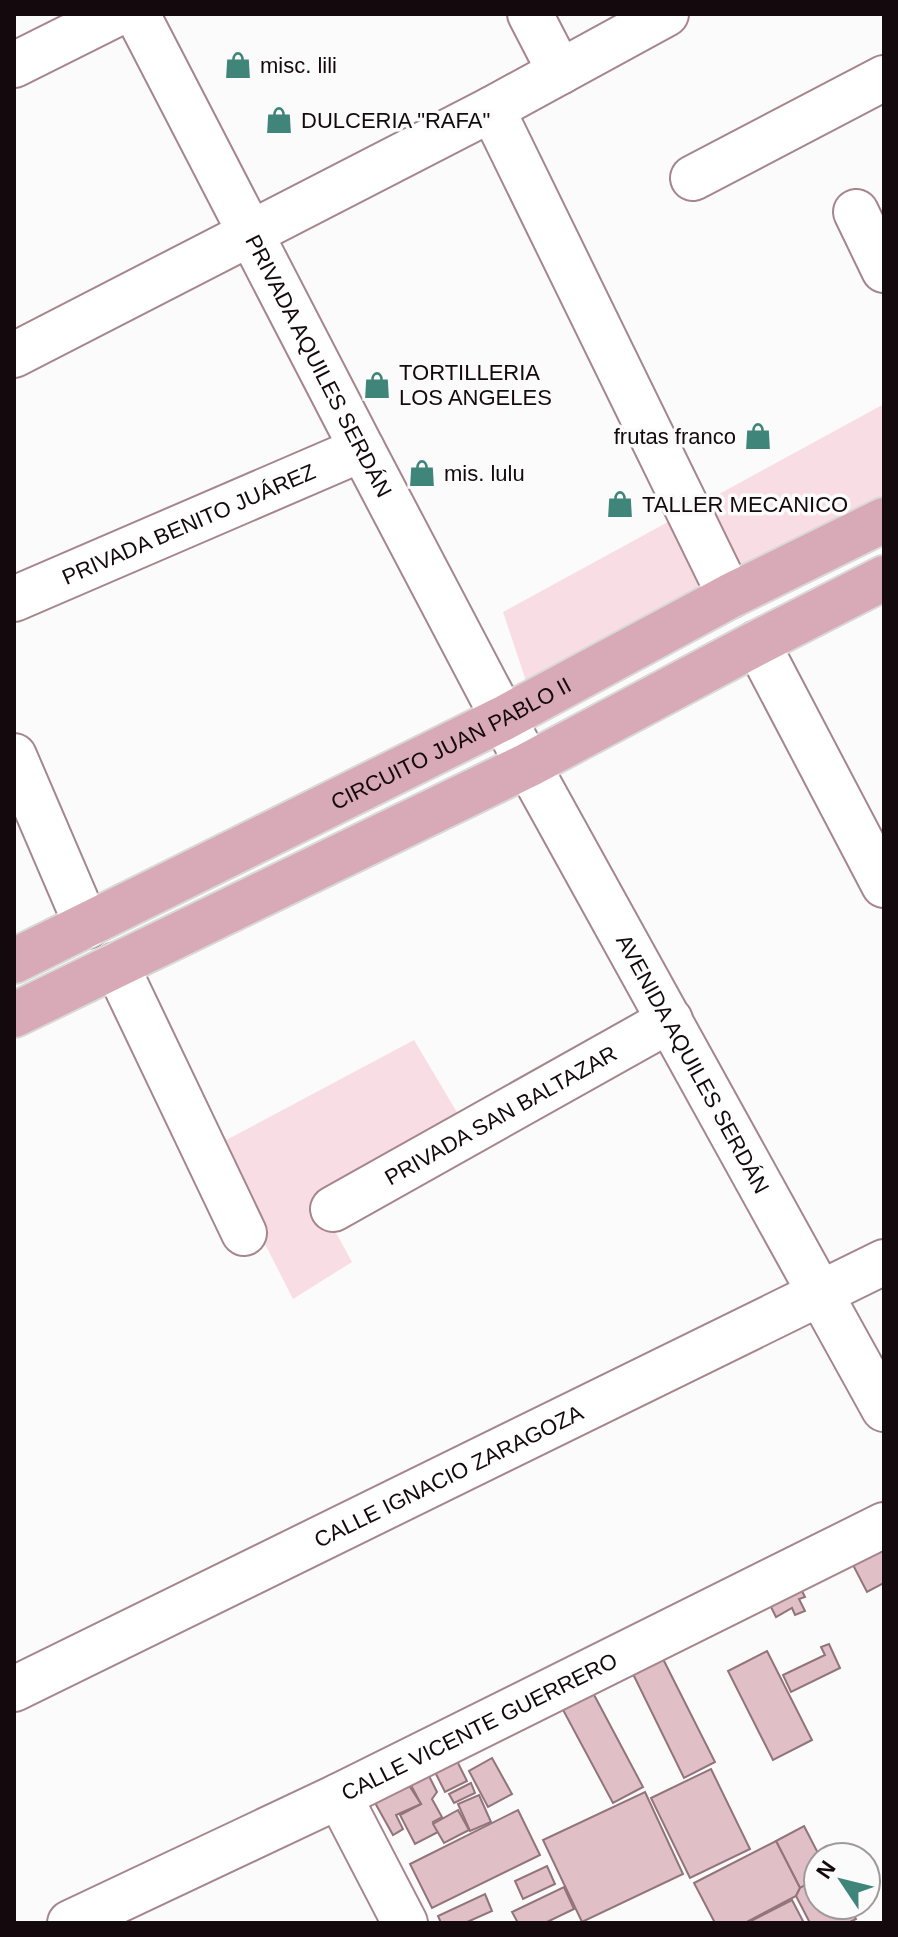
<svg xmlns="http://www.w3.org/2000/svg" width="898" height="1937" font-family="Helvetica,sans-serif">
<style>
.green{fill:#f9dde4}
.building{fill:#e0bfc6;stroke:#92747b;stroke-width:2}
.lines{fill:none;stroke-linecap:round;stroke-linejoin:round}
.minor-casing{stroke:#a6868e;stroke-width:48}
.major-casing{stroke:#d9d8d8;stroke-width:48}
.minor{stroke:#fff;stroke-width:44}
.major{stroke:#d8a9b6;stroke-width:44}
.labels{text-anchor:middle;stroke-width:7;stroke-linejoin:round;paint-order:stroke}
.poi-label{font-size:22px;fill:#14090c;stroke:#fbfbfb;text-anchor:start}
.street-label{font-size:22px;fill:#14090c;stroke:#fbfbfb}
</style>
<rect width="100%" height="100%" fill="#fbfbfb"/>
<!-- green -->
<g class="green">
<polygon points="884,404 884,504 528,687 503,612"/>
<polygon points="414,1040 461,1119 318,1200 352,1262 293,1299 215,1146"/>
</g>
<!-- building -->
<g class="building">
<polygon points="884,1550 884,1583 867,1592 853,1565"/>
<polygon points="797,1581 805,1597 799,1599 805,1611 795,1615 792,1608 776,1617 766,1597"/>
<polygon points="829,1644 840,1668 791,1692 783,1675 825,1655 821,1647"/>
<polygon points="767,1651 812,1740 773,1760 728,1671"/>
<polygon points="662,1657 715,1762 684,1778 632,1672"/>
<polygon points="592,1691 643,1787 613,1803 562,1708"/>
<polygon points="454,1755 467,1781 445,1792 432,1766"/>
<polygon points="492,1758 512,1794 488,1807 469,1771"/>
<polygon points="423,1764 437,1792 432,1799 442,1817 433,1822 438,1832 415,1844 400,1815 421,1804 405,1774"/>
<polygon points="711,1769 750,1849 690,1878 651,1798"/>
<polygon points="403,1776 421,1804 396,1815 403,1829 393,1835 370,1794"/>
<polygon points="471,1783 475,1793 454,1803 449,1794"/>
<polygon points="645,1792 683,1874 582,1922 543,1840"/>
<polygon points="479,1795 491,1822 470,1831 458,1804"/>
<polygon points="458,1810 469,1830 444,1843 433,1824"/>
<polygon points="518,1810 540,1855 432,1908 410,1864"/>
<polygon points="804,1826 820,1857 818,1857 818,1878 800,1888 776,1841"/>
<polygon points="776,1841 800,1888 796,1896 745,1923 715,1923 694,1883"/>
<polygon points="547,1866 555,1884 523,1899 515,1881"/>
<polygon points="818,1878 818,1905 849,1905 856,1919 848,1923 810,1923 796,1896 800,1888"/>
<polygon points="564,1887 574,1909 545,1923 518,1923 512,1912"/>
<polygon points="485,1894 492,1911 465,1923 441,1923 438,1916"/>
<polygon points="792,1900 804,1923 747,1923"/>
</g>
<g class="lines">
<!-- minor casing -->
<g class="minor-casing">
<g id="minor">
<path id="s1" d="M137 14 362 449 528 765 884 1409"/>
<polyline points="530,14 560,72"/>
<polyline points="14,65 116,14"/>
<polyline points="492,109 730,596"/>
<polyline points="693,178 884,78"/>
<polyline points="856,212 884,270"/>
<polyline points="14,355 492,109 666,14"/>
<path id="s2" d="M14 599 362 449"/>
<polyline points="757,643 884,885"/>
<polyline points="14,756 87,926"/>
<polyline points="116,965 244,1233"/>
<path id="s3" d="M333 1209 670 1020"/>
<path id="s4" d="M14 1689 884 1262"/>
<polyline points="339,1796 405,1923"/>
<path id="s5" d="M70 1923 339 1796 884 1525"/>
</g>
</g>
<!-- major casing -->
<g class="major-casing">
<g id="major">
<path id="s6" d="M14 961 504 718 730 596 884 520"/>
<polyline points="14,1015 528,765 757,643 884,578"/>
</g>
</g>
<!-- minor -->
<use href="#minor" class="minor"/>
<!-- major -->
<use href="#major" class="major"/>
</g>
<!-- icons -->
<defs>
<g id="shop-bare" transform="scale(2.16)"><path d="M-5-2.5h2.3a2.7 3.5 0 0 1 5.4 0H5L5.5 6h-11ZM-1.5-2.5h3a1.5 2.3 0 0 0-3 0Z" fill="#40857a" stroke="#fbfbfb" stroke-width="2.5" paint-order="stroke"/></g>
</defs>
<g fill-rule="evenodd">
<use href="#shop-bare" x="238" y="65"/>
<use href="#shop-bare" x="279" y="120"/>
<use href="#shop-bare" x="377" y="385"/>
<use href="#shop-bare" x="758" y="436"/>
<use href="#shop-bare" x="422" y="473"/>
<use href="#shop-bare" x="620" y="504"/>
</g>
<g class="labels">
<!-- poi labels -->
<g class="poi-label">
<text x="260" y="73">misc. lili</text>
<text x="301" y="128">DULCERIA "RAFA"</text>
<text x="399" y="380">TORTILLERIA<tspan x="399" dy="25">LOS ANGELES</tspan></text>
<text x="736" y="444" text-anchor="end">frutas franco</text>
<text x="444" y="481">mis. lulu</text>
<text x="642" y="512">TALLER MECANICO</text>
</g>
<!-- street labels -->
<g class="street-label">
<text dy="8" stroke="none"><textPath href="#s1" startOffset="396">PRIVADA AQUILES SERDÁN</textPath></text>
<text dy="8" stroke="none"><textPath href="#s2" startOffset="190">PRIVADA BENITO JUÁREZ</textPath></text>
<text dy="8" stroke="none"><textPath href="#s6" startOffset="488">CIRCUITO JUAN PABLO II</textPath></text>
<text dy="8" stroke="none"><textPath href="#s1" startOffset="1188">AVENIDA AQUILES SERDÁN</textPath></text>
<text dy="8" stroke="none"><textPath href="#s3" startOffset="192">PRIVADA SAN BALTAZAR</textPath></text>
<text dy="8" stroke="none"><textPath href="#s4" startOffset="484">CALLE IGNACIO ZARAGOZA</textPath></text>
<text dy="8" stroke="none"><textPath href="#s5" startOffset="454">CALLE VICENTE GUERRERO</textPath></text>
</g>
</g>
<!-- border -->
<rect width="898" height="1937" fill="none" stroke="#14090c" stroke-width="32"/>
<!-- north arrow -->
<g transform="translate(842 1881) rotate(305)"><circle r="38" fill="#fbfbfb" stroke="#9f9a9b" stroke-width="2"/>
<path d="M0-6L14 30L0 20L-14 30Z" fill="#40857a"/>
<text y="-12" font-size="22" font-weight="bold" text-anchor="middle" fill="#14090c">N</text>
</g>
</svg>
